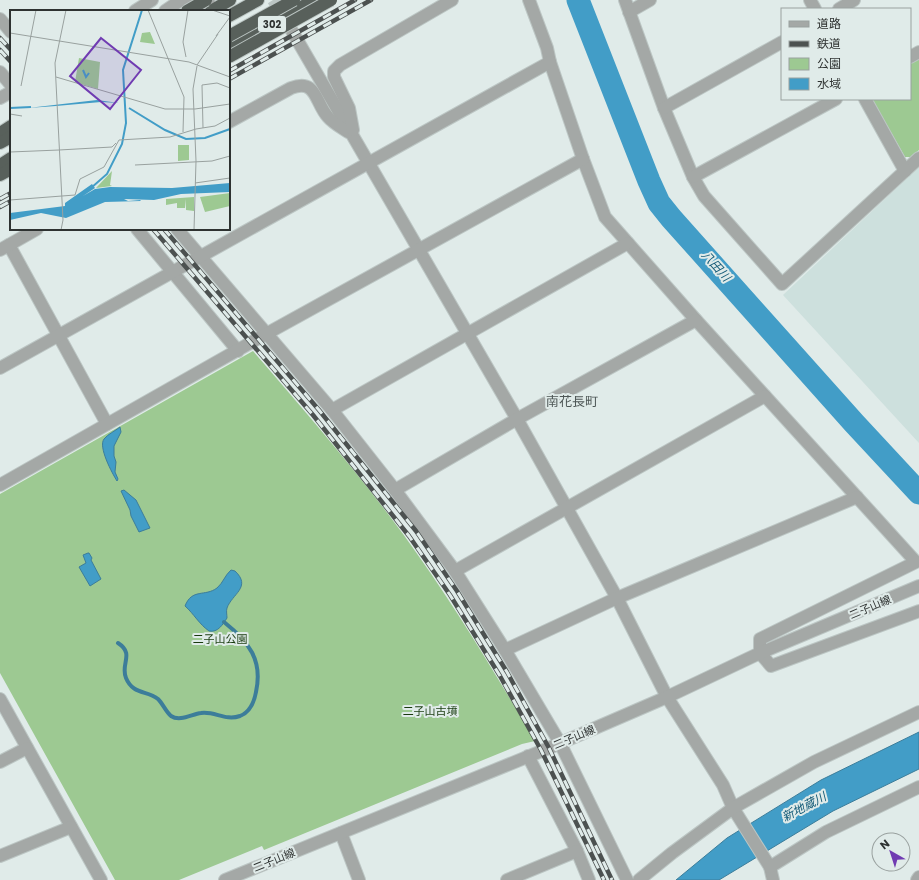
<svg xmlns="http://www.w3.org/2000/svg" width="919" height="880" font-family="Poppins,'Noto Sans JP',sans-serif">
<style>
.built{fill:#cde0dd}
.green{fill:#9dc992}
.water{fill:#429dc7;stroke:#3c7d9a}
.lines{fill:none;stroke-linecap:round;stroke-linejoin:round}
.stream{stroke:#3c7d9a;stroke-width:4}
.river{stroke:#429dc7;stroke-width:23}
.minor-tunnel{stroke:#bcc6c4;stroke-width:12;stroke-dasharray:12 6;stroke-linecap:butt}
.minor-casing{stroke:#bcc6c4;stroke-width:14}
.highway-casing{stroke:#bcc6c4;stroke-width:14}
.minor{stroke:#a4a8a6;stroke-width:12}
.highway{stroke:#58605b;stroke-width:12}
.rail-casing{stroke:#4c5150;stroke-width:4.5}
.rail{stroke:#e0ebe9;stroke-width:3;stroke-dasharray:9;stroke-linecap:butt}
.highway-bridge-casing{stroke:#bcc6c4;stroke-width:14;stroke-linecap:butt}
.highway-bridge{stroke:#58605b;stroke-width:12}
.labels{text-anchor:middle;stroke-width:4;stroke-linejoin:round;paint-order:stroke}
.shield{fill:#e0ebe9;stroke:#636a68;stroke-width:1}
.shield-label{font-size:10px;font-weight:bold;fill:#2e3231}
.street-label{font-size:11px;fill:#2e3231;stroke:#e0ebe9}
.park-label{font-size:11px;fill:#193b0f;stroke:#e0ebe9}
.water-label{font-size:12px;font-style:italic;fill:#145b78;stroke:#e0ebe9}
.quarter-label{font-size:13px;fill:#4d5655;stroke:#e0ebe9}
.inset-river{fill:none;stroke:#429dc7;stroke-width:2}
.inset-road{fill:none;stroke:#99a19f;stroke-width:1}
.view{fill:#703bb2;fill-opacity:0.15;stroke:#703bb2;stroke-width:2}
.inset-edge{fill:none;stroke:#2e3231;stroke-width:2}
</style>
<rect width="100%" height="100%" fill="#e0ebe9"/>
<!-- built -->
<polygon class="built" points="919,167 919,443 783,295"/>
<!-- green -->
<g class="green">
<polygon points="919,59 919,150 911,157 905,157 872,99 910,99 910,64"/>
<path d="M253 351C305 411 356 470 403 534 451 600 494 671 535 741L522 744 264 850 262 846 179 880H115L0 673V494Z"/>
</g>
<!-- water -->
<g class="water">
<path d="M120 427 121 432 114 446V456L116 462 115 472 118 479 117 481C112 473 98 447 104 439 108 434 115 431 120 427Z"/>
<polygon points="124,490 136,500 150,528 139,532 131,516 130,510 121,491"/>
<polygon points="88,553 89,553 92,558 91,560 101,579 90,586 79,567 86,563 83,555"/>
<path d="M231 570 235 571C252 587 232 594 227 608 226 611 227 615 227 618 223 624 218 633 209 631 199 624 194 614 185 606 192 588 205 597 217 588 223 583 225 575 231 570Z"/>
<polygon points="919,732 919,769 833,811 719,880 676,880 727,838 821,780"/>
</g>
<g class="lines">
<!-- stream -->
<path class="stream" d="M118 643C135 654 120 664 126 678 133 695 147 690 158 699 163 704 166 712 171 716 180 722 192 714 201 713 215 711 225 721 240 716 250 712 254 703 256 692 263 660 249 642 224 622"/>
<!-- river -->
<polyline class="river" points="578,0 649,181 659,203 671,218 854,423 919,493"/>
<!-- minor-tunnel -->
<polyline class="minor-tunnel" points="273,0 284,18"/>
<!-- minor casing -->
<g class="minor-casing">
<g id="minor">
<polyline points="188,0 209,3"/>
<polyline points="529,0 547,48 550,62 583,159 605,217 696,320 916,562 760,639 760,653 771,666 919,611"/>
<polyline points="625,0 664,108 693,177 704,196 782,284 919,158"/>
<polyline points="810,0 815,9"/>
<polyline points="839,9 854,0"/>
<polyline points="135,11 152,0"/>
<polyline points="165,11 181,0"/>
<polyline points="629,12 650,0"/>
<polyline points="0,19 11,32"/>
<polyline points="292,31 517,419 617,598 667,697 723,785 733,808 770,867 773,880"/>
<polyline points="910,57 919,52"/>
<polyline points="0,72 11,85"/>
<polyline points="0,98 11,92"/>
<polyline points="865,99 905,171"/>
<polyline points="664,108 782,42"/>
<path d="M229 122 291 88C317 78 315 103 328 117 333 123 342 128 348 132"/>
<polyline points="353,130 349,108 334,77 334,71 340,65 452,0"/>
<polyline points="693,177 836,99"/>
<polyline points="137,229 238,351"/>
<polyline points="177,229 332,410 395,490 455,571 505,650 560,743 627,880"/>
<polyline points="9,245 107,424"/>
<polyline points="0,250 37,229"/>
<polyline points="0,368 550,62"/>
<polyline points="332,410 628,243"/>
<polyline points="0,485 266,334 583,159"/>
<polyline points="395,490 517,419 696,320"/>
<polyline points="455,571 765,396"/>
<polyline points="505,650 617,598 857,497"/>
<polyline points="0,699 101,880"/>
<polyline points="528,756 577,851 589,880"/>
<polyline points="0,762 27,748"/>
<polyline points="341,833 359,880"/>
<polyline points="0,856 71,827"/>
<polyline points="770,867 826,832 919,787"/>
<polyline points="225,880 549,748 667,697 760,653 919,586"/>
<polyline points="507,880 577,851"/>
<polyline points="639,880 672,853 733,808 814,762 919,712"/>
<polyline points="917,880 919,877"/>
</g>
</g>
<!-- highway casing -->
<g class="highway-casing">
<g id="highway">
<polyline points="211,11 230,0"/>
<polyline points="229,16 258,0"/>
<polyline points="229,48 314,0"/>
<polyline points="0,133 11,126"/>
<polyline points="0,143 11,137"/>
<polyline points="0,165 11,158"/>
<polyline points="0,175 11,169"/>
</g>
</g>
<!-- minor -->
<use href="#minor" class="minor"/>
<!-- highway -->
<use href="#highway" class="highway"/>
<!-- rail casing -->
<g class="rail-casing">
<g id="rail">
<polyline points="0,38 11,50"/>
<polyline points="0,50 11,62"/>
<polyline points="229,71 355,0"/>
<polyline points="229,79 371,0"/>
<polyline points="0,199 11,193"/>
<polyline points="0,207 11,201"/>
<polyline points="153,229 313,415 409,536 450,595 500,676 541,750 604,880"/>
<polyline points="164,229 319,410 416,531 457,591 507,672 549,748 612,880"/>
</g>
</g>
<!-- rail -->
<use href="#rail" class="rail"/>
<!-- highway-bridge casing -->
<g class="highway-bridge-casing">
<g id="highway-bridge">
<polyline points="187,11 206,0"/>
<polyline points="229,36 294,0"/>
<polyline points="229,57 331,0"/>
</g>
</g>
<!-- highway-bridge -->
<use href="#highway-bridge" class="highway-bridge"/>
</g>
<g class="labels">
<!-- shield labels -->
<rect class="shield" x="258" y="16" width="28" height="16" rx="3"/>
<g class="shield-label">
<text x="272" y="28">302</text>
</g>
<!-- street labels -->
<g class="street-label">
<text transform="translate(870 607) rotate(-23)" y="4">二子山線</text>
<text transform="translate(574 737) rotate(-23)" y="4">二子山線</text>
<text transform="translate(274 860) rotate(-22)" y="4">二子山線</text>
</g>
<!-- park labels -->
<g class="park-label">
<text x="220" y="643">二子山公園</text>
<text x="430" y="715">二子山古墳</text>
</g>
<!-- water labels -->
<g class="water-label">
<text transform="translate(716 266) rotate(48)" y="4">八田川</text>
<text transform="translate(804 807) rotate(-28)" y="4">新地蔵川</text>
</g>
<!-- quarter labels -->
<g class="quarter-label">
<text x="572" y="406">南花長町</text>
</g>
</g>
<!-- overview -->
<g transform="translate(10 10)">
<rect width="220" height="220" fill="#e0ebe9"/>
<path d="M140 22 145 34 130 32 132 23ZM69 48 90 52 88 79 65 72ZM168 135H179V150L168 151ZM102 161 100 175 102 176 86 178ZM220 183V196L195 202 190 187ZM184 187V201L176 200V189L175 198H167V193L156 195V189Z" fill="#9dc992"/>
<path d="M87 90 109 93 91 92 46 96 18 98ZM220 173V182L171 184 144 190 114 189 118 191 130 190 131 191 95 192 56 208 31 203 0 210V203L55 196V193L82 174 85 178 73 186 85 179 100 177 162 178Z" fill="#429dc7"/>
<path class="inset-river" d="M73 60 76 67 79 63M0 98 21 97M119 98 155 120 176 129 195 128 220 119M81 178 97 164 112 134 116 113 113 60 132 0"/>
<path class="inset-road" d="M138 0 174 87 173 122M202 0 220 6M0 23 179 52 220 67M206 26 220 7M176 47 173 32 178 0M187 55 208 24M46 67 155 99H185L220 94M11 76 26 0M0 104 12 106M193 118 192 75 207 73 220 78M186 119 205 116 220 108M49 140 102 137 106 133M0 142 49 140M125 155 202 151 220 146M185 173 220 168M0 190 65 185 70 169 94 157 109 130 160 127 186 119M51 220 53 210 45 53 56 0M184 220 186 151 183 79 187 56"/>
<path class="view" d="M91 28 131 60 100 99 60 66Z"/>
<rect width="220" height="220" class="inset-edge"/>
</g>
<!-- legend -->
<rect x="781" y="8" width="130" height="92" fill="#e0ebe9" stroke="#99a19f"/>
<rect x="789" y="21" width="20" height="6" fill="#a4a8a6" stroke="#99a19f"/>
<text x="817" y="28" font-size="12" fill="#2e3231">道路</text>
<rect x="789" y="41" width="20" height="6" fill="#4c5150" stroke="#99a19f"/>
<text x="817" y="48" font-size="12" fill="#2e3231">鉄道</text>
<rect x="789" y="58" width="20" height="12" fill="#9dc992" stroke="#99a19f"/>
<text x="817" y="68" font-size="12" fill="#2e3231">公園</text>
<rect x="789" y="78" width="20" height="12" fill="#429dc7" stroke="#99a19f"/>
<text x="817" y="88" font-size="12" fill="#2e3231">水域</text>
<!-- north arrow -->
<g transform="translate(891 852) rotate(321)"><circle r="19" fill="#e0ebe9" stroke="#99a19f"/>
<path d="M0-3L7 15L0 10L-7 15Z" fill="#703bb2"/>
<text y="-6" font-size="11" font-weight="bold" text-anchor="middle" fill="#2e3231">N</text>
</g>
</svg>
